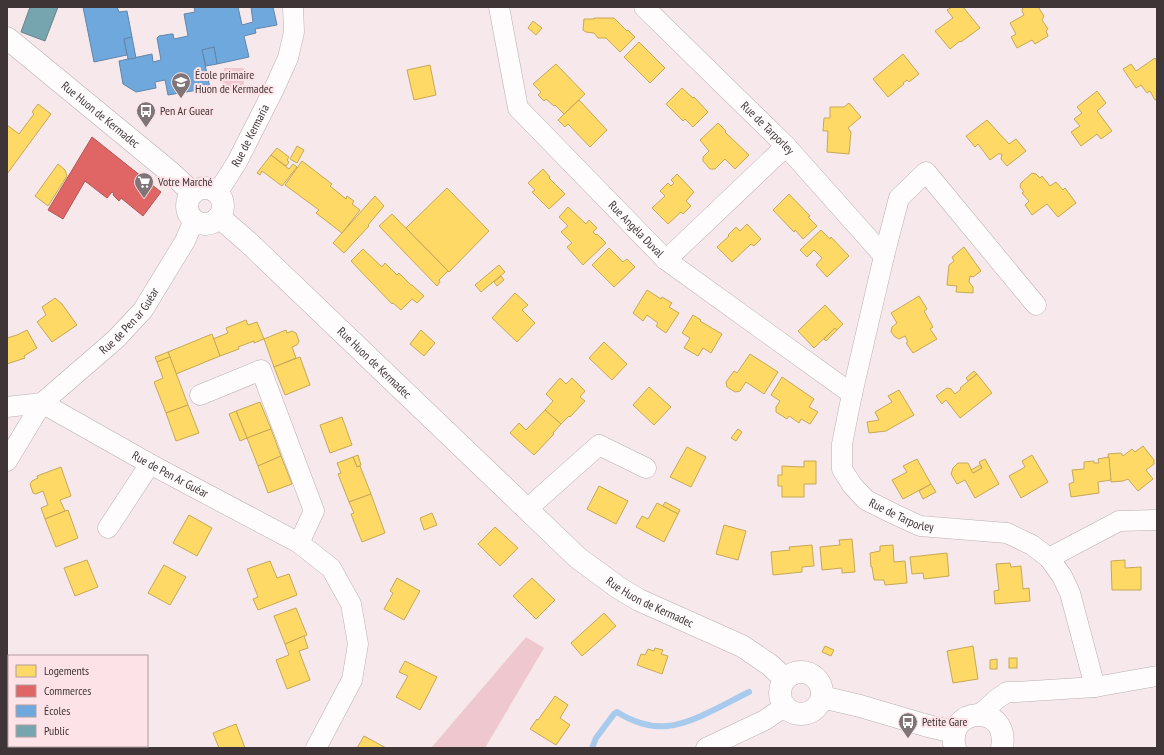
<svg xmlns="http://www.w3.org/2000/svg" width="1164" height="755" font-family="'PT Sans Narrow',sans-serif">
<style>
.green{fill:#eec8ce}
.homes{fill:#ffd966;stroke:#c5a858}
.shops{fill:#e06666;stroke:#b05758}
.schools{fill:#6fa8dc;stroke:#6186aa}
.public{fill:#76a5af;stroke:#66838b}
.lines{fill:none;stroke-linecap:round;stroke-linejoin:round}
.stream{stroke:#a8caec;stroke-width:6}
.minor-casing{stroke:#baafb1;stroke-width:21}
.tertiary-casing{stroke:#baafb1;stroke-width:23}
.minor{stroke:#fefcfc;stroke-width:20}
.tertiary{stroke:#fefcfc;stroke-width:22}
.labels{text-anchor:middle;stroke-width:4;stroke-linejoin:round;paint-order:stroke}
.poi-label{font-size:12px;fill:#3f3537;stroke:#fde3e7;text-anchor:start}
.street-label{font-size:12px;fill:#3f3537;stroke:#fde3e7}
</style>
<rect width="100%" height="100%" fill="#f7e9eb"/>
<!-- green -->
<g class="green">
<polygon points="224,68 244,68 244,83 236,94 222,93"/>
<polygon points="526,637 544,648 485,748 431,748"/>
</g>
<!-- homes -->
<g class="homes">
<polygon points="952,7 963,7 980,28 961,42 960,41 950,49 935,31 953,18 947,10"/>
<polygon points="1023,7 1038,7 1044,16 1042,20 1048,29 1046,31 1048,36 1035,44 1032,40 1017,48 1011,37 1016,34 1010,23 1024,15 1022,11"/>
<polygon points="594,18 614,18 627,31 628,30 635,37 620,52 606,38 598,38 594,33 586,32 583,30 584,19 594,19"/>
<polygon points="533,21 542,28 536,35 528,28"/>
<polygon points="639,42 665,68 650,83 624,57"/>
<polygon points="903,54 919,74 909,82 907,80 903,83 904,84 888,97 873,79"/>
<polygon points="1155,58 1157,61 1157,99 1155,100 1150,91 1147,93 1141,85 1136,88 1123,69 1131,64 1136,71"/>
<polygon points="556,64 585,94 564,114 555,105 554,106 546,99 544,101 538,95 541,92 533,84"/>
<polygon points="430,65 436,95 414,100 407,70"/>
<polygon points="682,88 693,98 694,97 708,112 693,127 685,119 683,121 666,104"/>
<polygon points="1097,91 1106,103 1097,111 1112,131 1101,139 1097,134 1081,146 1071,132 1080,126 1074,119 1082,113 1077,107"/>
<polygon points="579,100 607,130 590,147 568,124 565,127 558,120"/>
<polygon points="849,103 861,117 848,128 851,132 849,154 827,152 828,131 823,131 824,118 830,118 830,107 844,107"/>
<polygon points="38,104 51,114 7,174 7,125 19,134 34,114 32,112"/>
<polygon points="987,120 1009,144 1016,139 1026,151 1007,166 1001,159 1002,154 998,154 990,160 978,144 975,147 966,136"/>
<polygon points="718,123 726,131 725,132 749,155 735,169 725,159 715,169 710,169 703,161 703,157 709,151 700,140"/>
<polygon points="297,146 304,150 297,163 290,159"/>
<polygon points="277,148 289,157 287,160 289,162 286,166 271,155"/>
<polygon points="271,155 289,169 293,164 297,167 282,186 262,171 260,175 257,173"/>
<polygon points="302,161 332,184 330,186 346,199 347,196 354,201 352,204 360,210 342,233 316,213 319,210 285,185"/>
<polygon points="58,164 65,170 67,176 48,206 35,196"/>
<polygon points="543,169 550,177 549,178 565,194 549,209 532,192 535,190 528,183"/>
<polygon points="1032,173 1036,174 1040,178 1042,176 1050,186 1056,182 1063,190 1065,188 1076,203 1058,217 1047,204 1032,215 1025,205 1029,201 1022,193 1024,192 1020,187 1021,183"/>
<polygon points="677,174 694,192 686,201 691,206 683,214 681,212 668,224 652,208 665,196 660,191 668,183 671,186 674,183 671,180"/>
<polygon points="447,188 489,231 449,272 406,228"/>
<polygon points="789,194 810,216 808,217 817,226 803,239 795,230 794,232 773,210"/>
<polygon points="375,196 384,206 368,225 369,226 344,253 333,243"/>
<polygon points="568,207 586,224 589,220 597,228 593,232 596,235 597,234 606,243 583,265 567,247 572,243 561,232 568,226 559,217"/>
<polygon points="392,214 448,271 439,280 440,282 437,286 379,226"/>
<polygon points="747,224 761,239 754,246 751,244 732,262 717,247 729,236 728,235 736,227 740,231"/>
<polygon points="821,230 830,239 831,237 849,256 827,277 816,265 822,258 814,250 807,257 800,250"/>
<polygon points="964,247 981,271 973,277 970,276 969,282 973,287 973,293 956,292 957,286 947,285 949,265 954,261 952,257"/>
<polygon points="609,248 623,262 627,259 635,267 614,287 592,265"/>
<polygon points="363,249 382,267 385,263 397,275 399,273 411,285 412,285 424,296 417,303 412,299 401,310 393,303 392,304 351,261"/>
<polygon points="499,265 505,272 481,292 475,285"/>
<polygon points="501,276 504,280 497,286 494,282"/>
<polygon points="647,290 661,299 662,297 672,303 669,307 679,313 666,333 656,326 658,323 647,315 643,321 633,313"/>
<polygon points="515,293 528,305 522,310 535,323 517,342 492,318"/>
<polygon points="919,296 927,309 924,311 933,327 930,329 937,339 913,353 906,343 908,342 905,336 899,339 895,337 891,332 892,327 897,323 891,313"/>
<polygon points="55,298 62,304 77,325 52,342 37,322 46,315 42,307"/>
<polygon points="825,305 843,324 837,330 835,328 814,348 798,331"/>
<polygon points="693,315 701,320 700,321 722,334 711,353 703,348 698,356 684,348 690,338 682,333"/>
<polygon points="246,320 248,325 257,322 264,339 254,343 254,341 238,347 239,349 220,356 213,339 228,333 226,328"/>
<polygon points="835,328 837,330 826,341 824,339"/>
<polygon points="27,330 37,348 24,356 25,358 7,364 7,338 17,335"/>
<polygon points="286,330 287,333 292,331 296,333 299,341 297,345 292,347 296,358 274,367 264,339"/>
<polygon points="421,330 435,343 424,356 410,344"/>
<polygon points="212,334 220,356 176,374 168,352"/>
<polygon points="604,342 627,364 612,380 589,358"/>
<polygon points="168,352 170,357 157,362 155,357"/>
<polygon points="750,354 778,372 764,394 746,382 740,391 735,392 727,387 726,382 734,371 737,373"/>
<polygon points="170,357 188,405 166,413 154,382 163,378 157,362"/>
<polygon points="300,357 310,385 285,395 274,367"/>
<polygon points="974,371 977,374 968,381 966,378"/>
<polygon points="977,374 992,393 960,418 946,400 942,404 936,396 947,388 951,389 955,394 961,389 960,388"/>
<polygon points="782,377 814,399 809,407 818,412 810,424 801,419 799,423 789,416 787,419 776,412 776,407 780,401 771,395"/>
<polygon points="560,378 566,384 572,378 585,391 580,397 585,401 570,417 569,416 561,424 545,410 553,401 546,394"/>
<polygon points="649,387 671,407 654,425 633,405"/>
<polygon points="899,390 914,415 886,431 869,433 867,422 879,420 875,412 892,402 888,396"/>
<polygon points="260,402 271,429 247,438 236,411"/>
<polygon points="188,405 199,433 176,441 166,413"/>
<polygon points="545,410 561,424 553,433 554,434 534,455 510,433 519,423 526,430"/>
<polygon points="236,411 247,438 240,441 229,414"/>
<polygon points="342,417 352,445 330,453 320,425"/>
<polygon points="271,429 281,456 258,466 247,438"/>
<polygon points="738,429 742,432 736,441 731,438"/>
<polygon points="1143,446 1154,460 1154,464 1146,470 1153,479 1138,491 1128,479 1123,481 1111,482 1108,454 1121,453 1123,456 1132,449 1135,452"/>
<polygon points="687,447 706,457 691,487 670,477"/>
<polygon points="358,455 361,465 357,467 353,457"/>
<polygon points="1032,455 1048,482 1021,498 1009,476 1025,467 1022,461"/>
<polygon points="281,456 292,484 268,493 258,466"/>
<polygon points="353,457 357,467 360,466 371,494 349,502 338,474 341,473 337,463"/>
<polygon points="1109,457 1111,480 1098,482 1099,493 1071,497 1069,484 1074,482 1072,470 1084,469 1084,462 1094,461 1094,463 1099,463 1098,459"/>
<polygon points="917,459 931,484 903,499 892,480 907,472 903,466"/>
<polygon points="985,459 999,484 975,498 965,480 957,484 951,474 953,468 958,463 968,463 973,473 982,468 979,462"/>
<polygon points="804,461 816,461 816,484 804,484 804,497 782,497 782,486 778,486 778,475 782,475 782,466 804,467"/>
<polygon points="980,465 982,468 973,473 971,470"/>
<polygon points="61,467 71,496 60,500 65,511 45,519 41,508 48,505 43,491 36,494 33,493 30,484 32,481 38,478 37,476"/>
<polygon points="931,484 936,492 923,499 919,491"/>
<polygon points="599,486 628,501 616,524 587,509"/>
<polygon points="371,494 385,533 362,542 351,514 354,513 349,502"/>
<polygon points="665,502 680,510 678,514 663,506"/>
<polygon points="657,503 678,514 664,542 636,527 642,516 648,519"/>
<polygon points="68,510 78,538 56,547 45,519"/>
<polygon points="432,513 437,525 424,530 420,518"/>
<polygon points="189,515 212,528 197,556 173,543"/>
<polygon points="724,525 746,531 738,560 716,554"/>
<polygon points="495,527 518,548 500,566 478,544"/>
<polygon points="852,539 855,572 842,573 842,568 822,570 820,547 840,545 839,540"/>
<polygon points="812,545 814,566 802,567 802,572 773,575 771,552 790,550 789,547"/>
<polygon points="893,545 894,562 905,561 907,583 885,585 884,580 874,580 872,567 871,567 870,553 880,551 880,546"/>
<polygon points="947,553 949,576 924,579 923,573 912,574 910,557"/>
<polygon points="87,560 98,587 75,596 64,568"/>
<polygon points="1125,560 1125,568 1141,567 1141,590 1112,590 1111,561"/>
<polygon points="270,561 277,578 289,574 297,595 258,610 253,599 258,597 247,569"/>
<polygon points="1010,563 1011,567 1021,566 1023,589 1029,588 1030,601 995,604 994,591 999,590 996,564"/>
<polygon points="164,565 186,577 170,605 148,593"/>
<polygon points="397,578 420,591 404,620 384,609 393,593 390,591"/>
<polygon points="532,578 555,600 536,619 513,596"/>
<polygon points="296,608 307,635 285,644 274,616"/>
<polygon points="604,613 616,626 582,656 571,643"/>
<polygon points="304,636 308,648 299,651 310,680 287,689 276,660 289,655 285,644"/>
<polygon points="825,646 834,650 831,656 822,652"/>
<polygon points="973,646 978,679 953,683 947,651"/>
<polygon points="655,648 663,650 661,654 668,656 662,674 637,665 641,654 645,655 648,649 654,651"/>
<rect x="1009" y="658" width="8" height="10"/>
<polygon points="997,659 997,669 990,669 990,660"/>
<polygon points="405,661 437,677 420,710 396,697 408,676 399,672"/>
<polygon points="7,667 9,668 9,709 7,710"/>
<polygon points="555,696 568,705 560,718 570,725 556,745 530,729 537,719 538,720"/>
<polygon points="236,724 245,748 219,748 213,733"/>
<polygon points="9,734 9,746 34,746 34,748 7,748 7,735"/>
<polygon points="364,736 386,748 357,748"/>
</g>
<!-- shops -->
<polygon class="shops" points="92,137 161,192 143,216 121,198 119,201 113,195 114,193 112,192 107,198 85,181 63,219 48,210"/>
<!-- schools -->
<g class="schools">
<polygon points="83,7 117,7 119,12 127,11 132,37 124,39 127,55 94,62"/>
<polygon points="194,7 238,7 242,25 253,22 251,7 273,7 277,25 255,29 256,33 244,36 249,57 217,64 214,47 202,50 210,88 168,95 165,80 155,82 156,88 136,92 123,84 119,61 152,54 153,62 161,60 157,38 159,36 171,34 173,34 174,39 188,36 184,14 195,12"/>
<polygon points="132,37 136,58 128,59 124,39"/>
<polygon points="214,47 217,64 206,66 202,50"/>
</g>
<!-- public -->
<polygon class="public" points="30,7 58,7 45,41 21,32"/>
<g class="lines">
<!-- stream -->
<path class="stream" d="M592 748 596 738 614 714 617 712C631 721 650 728 667 726 692 724 726 703 749 692"/>
<!-- minor casing -->
<g class="minor-casing">
<g id="minor">
<path id="s1" d="M499 7 518 108 666 260 852 394"/>
<path id="s2" d="M644 7 786 146 884 256 852 394 842 444V469L852 485 866 500 894 514 920 526 1007 533 1032 545 1049 558 1062 576 1070 593 1095 687"/>
<path id="s3" d="M218 192 237 162 274 89 288 58 294 32 293 7"/>
<polyline points="884,256 899,198 926,172 1036,305"/>
<polyline points="666,260 786,146"/>
<polyline points="200,395 261,370 314,511 299,543"/>
<path id="s4" d="M7 407 42 403 150 464 299 543 331 568 351 604 358 644 352 680 316 748"/>
<path id="s5" d="M7 461 42 403 116 339 143 310 185 241 194 220"/>
<polyline points="527,509 599,445 646,468"/>
<polyline points="108,528 150,464"/>
<polyline points="1049,558 1119,521 1157,520"/>
<polyline points="980,714 997,699 1007,692 1016,692 1095,687 1157,676"/>
<polyline points="72,748 73,746"/>
<polyline points="706,748 765,720 784,707"/>
</g>
</g>
<!-- tertiary casing -->
<g class="tertiary-casing">
<g id="tertiary">
<path id="s6" d="M7 38 170 172 193 193"/>
<circle cx="205" cy="206" r="18"/>
<path id="s7" d="M219 217 248 242 578 558 619 588 639 600 742 646 770 665 785 679"/>
<circle cx="801" cy="693" r="21"/>
<polyline points="822,697 860,706 928,726 954,732"/>
<path d="M955 748C944 707 1010 701 1002 748"/>
</g>
</g>
<!-- minor -->
<use href="#minor" class="minor"/>
<!-- tertiary -->
<use href="#tertiary" class="tertiary"/>
</g>
<!-- icons -->
<defs>
<g id="school-pin" transform="scale(1)"><path d="M0 17L-7.5 6A9.5 9.5 0 1 1 7.5 6Z" fill="#7f7476" stroke="#fde3e7"/><path d="M0-5L7-2L0 1L-7-2ZM-4 1L0 2.5L4 1V4Q0 6-4 4Z" fill="#fff"/></g>
<g id="bus-pin" transform="scale(1)"><path d="M0 17L-7.5 6A9.5 9.5 0 1 1 7.5 6Z" fill="#7f7476" stroke="#fde3e7"/><path d="M-5-6H5V4H4V6H2V4H-2V6H-4V4H-5ZM-3.5-4V0h7V-4ZM-3.5 1.2v1.5H-2V1.2ZM2 1.2v1.5H3.5V1.2Z" fill="#fff"/></g>
<g id="supermarket-pin" transform="scale(1)"><path d="M0 17L-7.5 6A9.5 9.5 0 1 1 7.5 6Z" fill="#7f7476" stroke="#fde3e7"/><path d="M-6-5.5h2.5l.6 2H6L4.5 2H-2.5L-4.4-4H-6ZM-1.5 3.2a1.3 1.3 0 1 0 .1 0ZM3 3.2a1.3 1.3 0 1 0 .1 0Z" fill="#fff"/></g>
</defs>
<g fill-rule="evenodd">
<use href="#school-pin" x="181" y="82"/>
<use href="#bus-pin" x="146" y="111"/>
<use href="#supermarket-pin" x="144" y="182"/>
<use href="#bus-pin" x="908" y="722"/>
</g>
<g class="labels">
<!-- poi labels -->
<g class="poi-label">
<text x="195" y="79">École primaire<tspan x="195" dy="14">Huon de Kermadec</tspan></text>
<text x="160" y="115">Pen Ar Guear</text>
<text x="158" y="186">Votre Marché</text>
<text x="922" y="726">Petite Gare</text>
</g>
<!-- street labels -->
<g class="street-label">
<text dy="4" stroke="none"><textPath href="#s6" startOffset="121">Rue Huon de Kermadec</textPath></text>
<text dy="4" stroke="none"><textPath href="#s2" startOffset="173">Rue de Tarporley</textPath></text>
<text dy="4" stroke="none"><textPath href="#s3" startOffset="65">Rue de Kermaria</textPath></text>
<text dy="4" stroke="none"><textPath href="#s1" startOffset="272">Rue Angéla Duval</textPath></text>
<text dy="4" stroke="none"><textPath href="#s5" startOffset="188">Rue de Pen ar Guéar</textPath></text>
<text dy="4" stroke="none"><textPath href="#s7" startOffset="213">Rue Huon de Kermadec</textPath></text>
<text dy="4" stroke="none"><textPath href="#s4" startOffset="182">Rue de Pen Ar Guéar</textPath></text>
<text dy="4" stroke="none"><textPath href="#s2" startOffset="642">Rue de Tarporley</textPath></text>
<text dy="4" stroke="none"><textPath href="#s7" startOffset="580">Rue Huon de Kermadec</textPath></text>
</g>
</g>
<!-- border -->
<rect width="1164" height="755" fill="none" stroke="#3f3537" stroke-width="16"/>
<!-- legend -->
<rect x="8" y="655" width="140" height="92" fill="#fde3e7" stroke="#b19da1"/>
<rect x="16" y="665" width="20" height="12" fill="#ffd966" stroke="#b19da1"/>
<text x="44" y="675" font-size="12" fill="#3f3537">Logements</text>
<rect x="16" y="685" width="20" height="12" fill="#e06666" stroke="#b19da1"/>
<text x="44" y="695" font-size="12" fill="#3f3537">Commerces</text>
<rect x="16" y="705" width="20" height="12" fill="#6fa8dc" stroke="#b19da1"/>
<text x="44" y="715" font-size="12" fill="#3f3537">Écoles</text>
<rect x="16" y="725" width="20" height="12" fill="#76a5af" stroke="#b19da1"/>
<text x="44" y="735" font-size="12" fill="#3f3537">Public</text>
</svg>
